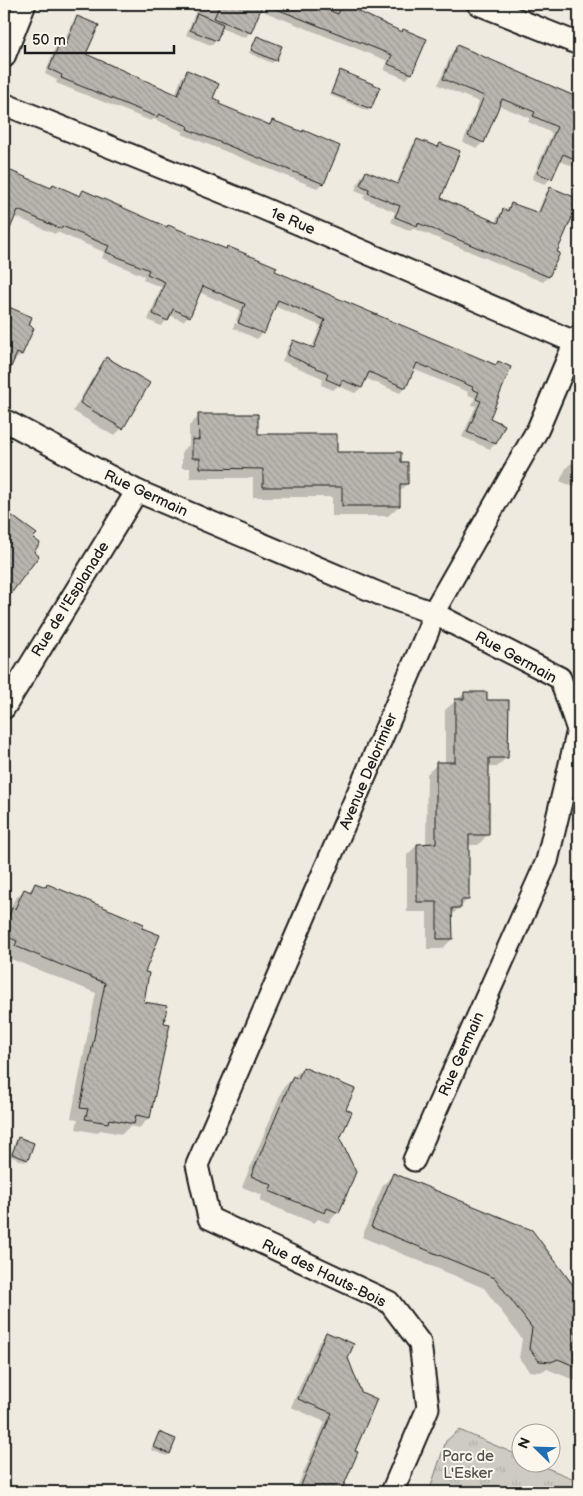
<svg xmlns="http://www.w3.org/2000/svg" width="583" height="1496" font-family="'Balsamiq Sans',sans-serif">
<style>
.park{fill:url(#park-tufts);stroke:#75746f}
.shadow{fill:#0003}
.building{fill:url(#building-back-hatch);stroke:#1c1c1c}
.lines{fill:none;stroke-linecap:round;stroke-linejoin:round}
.street-casing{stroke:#1c1c1c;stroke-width:25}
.street{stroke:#fbf7ec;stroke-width:21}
.labels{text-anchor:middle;stroke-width:4;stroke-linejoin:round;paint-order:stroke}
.street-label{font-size:15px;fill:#1c1c1c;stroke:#fbf7ec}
.park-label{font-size:15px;fill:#51514e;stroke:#fbf7ec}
</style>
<defs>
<pattern id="park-tufts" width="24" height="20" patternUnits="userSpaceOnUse" patternTransform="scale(1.25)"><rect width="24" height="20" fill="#ceccc2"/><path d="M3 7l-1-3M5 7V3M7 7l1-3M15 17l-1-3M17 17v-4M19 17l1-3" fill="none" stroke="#b0afa6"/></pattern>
<pattern id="building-back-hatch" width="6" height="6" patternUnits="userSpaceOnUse" patternTransform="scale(1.25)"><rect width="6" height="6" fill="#b9b6af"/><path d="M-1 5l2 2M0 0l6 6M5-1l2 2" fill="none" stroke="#9e9c96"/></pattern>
</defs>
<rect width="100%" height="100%" fill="#eeeadf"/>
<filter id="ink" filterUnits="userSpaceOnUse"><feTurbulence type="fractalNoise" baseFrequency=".02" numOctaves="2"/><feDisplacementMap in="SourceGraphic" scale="10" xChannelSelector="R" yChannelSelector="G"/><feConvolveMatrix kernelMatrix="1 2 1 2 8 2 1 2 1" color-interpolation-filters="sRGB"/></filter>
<g filter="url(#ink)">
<!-- park -->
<polygon class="park" points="459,1430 520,1456 520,1464 537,1464 579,1481 579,1492 429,1492 446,1441"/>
<!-- shadow -->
<g class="shadow">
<polygon points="199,4 262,4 250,32 245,38 221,28 216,40 211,45 186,35"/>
<polygon points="268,4 331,4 341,8 343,6 401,33 411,74 406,79 384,70 388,61 265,12"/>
<polygon points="77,18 85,55 175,95 182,77 187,72 218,105 268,125 272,121 323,183 317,188 182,134 184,132 154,119 151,121 56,83 57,80 45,74 55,48 60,43 63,44 72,23"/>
<polygon points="257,37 275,60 272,63 249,53"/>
<polygon points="457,46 579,99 579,169 558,160 551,178 545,184 532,179 552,133 528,122 530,118 498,105 483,142 477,148 463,142 479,102 438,85 452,52"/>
<polygon points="338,74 370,108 368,111 330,95"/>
<polygon points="418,140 437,148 440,144 439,199 495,223 498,216 504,210 505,211 511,204 537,214 545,194 550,189 579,201 555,253 548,277 543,282 413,228 410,231 391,222 395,212 363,198 365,194 355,190 361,177 366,172 396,185 412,146"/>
<polygon points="4,169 50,189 53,186 78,197 83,192 166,228 225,250 227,248 273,272 495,366 488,419 503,425 495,444 490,449 462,437 476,406 472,405 475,398 467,394 468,392 413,369 405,387 400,393 365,378 361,388 355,393 338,386 333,390 321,385 323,379 320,377 282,361 288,347 294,341 311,349 321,326 274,306 262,334 262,332 236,321 240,310 199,292 188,316 183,321 169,315 167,320 161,326 148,320 161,287 143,280 144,276 102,258 104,252 57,232 55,234 14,216 4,240"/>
<polygon points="4,306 31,318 21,355 4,370"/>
<polygon points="235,323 262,334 257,339 233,328"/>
<polygon points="106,359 122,428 114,436 73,411 99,367"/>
<polygon points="199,416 257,435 336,453 400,463 407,484 399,492 399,506 388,516 332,516 332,497 253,497 253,478 190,478 190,468 182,468 182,451 189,445 189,426"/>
<polygon points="579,457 579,489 560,481 566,468 571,463 576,465"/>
<polygon points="4,511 35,534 31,539 32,552 37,556 4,602"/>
<polygon points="579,605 579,618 577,608"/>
<polygon points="465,693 485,701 507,757 497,767 488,767 488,834 478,845 468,845 468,899 451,916 452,939 442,949 427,949 427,912 407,912 407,855 417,845 426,845 427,774 437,764 445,764 445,710"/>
<polygon points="36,884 45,888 47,885 141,929 143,973 143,1003 162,1024 168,1025 149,1118 139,1128 130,1126 122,1134 100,1130 97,1133 76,1129 78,1119 71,1118 96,993 6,957 8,951 4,950 4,918 8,914 14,900 24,890 28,892"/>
<polygon points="579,954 579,975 572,972"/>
<polygon points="303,1068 345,1110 339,1139 338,1212 328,1223 318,1219 314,1223 260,1201 262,1195 242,1187 283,1088"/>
<polygon points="18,1139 27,1159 25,1162 10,1156"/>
<polygon points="394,1174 531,1231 579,1295 579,1382 547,1369 540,1372 529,1371 519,1358 522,1339 484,1288 362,1237 383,1185"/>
<polygon points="327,1334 347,1358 354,1451 357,1453 340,1492 295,1492 325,1422 291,1407 319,1342"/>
<polygon points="159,1433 169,1454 167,1456 151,1450"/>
</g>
<!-- building -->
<g class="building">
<polygon points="220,4 263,4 251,33 214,18"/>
<polygon points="264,4 314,4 338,14 343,4 402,32 403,29 427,39 412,74 388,64 392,55"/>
<polygon points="197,13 223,24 217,41 190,30"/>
<polygon points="77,16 99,25 86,54 178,95 187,70 219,84 213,98 220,101 219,104 270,125 272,120 303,132 303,130 340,146 324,184 187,129 188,126 159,114 157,117 61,78 62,75 49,69 60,42 66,44"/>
<polygon points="257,36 282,46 276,61 251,50"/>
<polygon points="457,45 579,98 579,161 563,154 552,179 537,173 557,127 533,116 535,112 502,99 484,143 468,136 484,96 443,79"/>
<polygon points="340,70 380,87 371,109 331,93"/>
<polygon points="417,139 438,147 440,143 460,151 441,198 498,223 503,209 508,211 511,203 539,213 550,187 579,199 579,204 575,216 573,215 557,252 560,253 549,277 418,223 417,226 395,217 400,206 368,193 369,189 360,185 366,171 398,184"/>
<polygon points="4,168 51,188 53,184 80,196 83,190 167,227 168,225 226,249 227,246 277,267 275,271 337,298 496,365 498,361 511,367 490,418 505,425 496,444 467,432 481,401 476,399 479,392 472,389 473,387 417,363 406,388 369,372 362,388 342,380 340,385 326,379 328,374 326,372 287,355 293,340 314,348 325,320 278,300 264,334 238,323 245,304 203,286 190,317 173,309 168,321 153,314 165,282 147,274 149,270 106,252 109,246 62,226 61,229 18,210 4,243"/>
<polygon points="4,305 32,317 29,325 34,328 22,355 17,353 4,384"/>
<polygon points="106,357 150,383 123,429 80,403"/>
<polygon points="198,414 258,414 258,434 337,434 337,452 401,452 401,462 408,462 408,484 400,484 400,506 342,506 342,487 263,487 263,469 200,468 200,458 192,458 192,439 199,440"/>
<polygon points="4,510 37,534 33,538 40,543 34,552 39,556 4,603"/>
<polygon points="464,692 487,692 487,700 509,700 508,758 489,758 489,835 469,835 469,900 461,900 461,908 452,908 453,939 437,939 437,902 417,902 417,844 436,843 436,762 455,762 455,699 464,699"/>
<polygon points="35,883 46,887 47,884 84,899 144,924 142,928 160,935 145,972 149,973 144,1002 167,1006 164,1023 170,1024 150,1118 136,1115 134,1124 109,1119 108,1123 85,1119 88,1109 80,1108 105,983 15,946 17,941 4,935 4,926 12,908 15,909 24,889 31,892"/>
<polygon points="303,1067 355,1089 346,1109 352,1112 340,1139 356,1172 339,1213 327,1208 325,1213 269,1191 272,1185 251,1176 293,1076 298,1079"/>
<polygon points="18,1137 34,1143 28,1160 12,1154"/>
<polygon points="393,1173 532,1230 579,1293 579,1368 558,1359 551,1362 539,1361 529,1348 532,1328 495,1278 371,1227"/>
<polygon points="326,1332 354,1344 348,1358 361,1392 377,1399 355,1451 358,1452 341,1492 298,1492 332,1413 298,1399"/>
<polygon points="159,1432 176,1439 170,1454 153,1447"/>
</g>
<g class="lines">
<!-- street casing -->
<g class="street-casing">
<g id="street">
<polyline points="478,4 579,44"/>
<polyline points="4,57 25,4"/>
<polyline points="4,104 262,208 579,344"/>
<polyline points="4,420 137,491 380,594 433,613 560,678 578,730 547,861 414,1160"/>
<polyline points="4,708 137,491"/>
<polyline points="392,1492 428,1408 420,1343 389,1302 209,1218 197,1165 428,631 433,613 538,429 569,356 579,336"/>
</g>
</g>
<!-- street -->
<use href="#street" class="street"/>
</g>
</g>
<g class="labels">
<!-- street labels -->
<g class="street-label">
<text transform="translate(293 221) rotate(23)" y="5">1e Rue</text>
<text transform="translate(146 493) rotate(25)" y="5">Rue Germain</text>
<text transform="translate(70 599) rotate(-58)" y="5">Rue de l'Esplanade</text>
<text transform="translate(516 657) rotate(29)" y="5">Rue Germain</text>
<text transform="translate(368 771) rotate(-67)" y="5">Avenue Delorimier</text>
<text transform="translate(461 1054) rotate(-66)" y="5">Rue Germain</text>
<text transform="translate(324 1273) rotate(26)" y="5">Rue des Hauts-Bois</text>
</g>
<!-- park labels -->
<g class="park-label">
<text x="468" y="1461">Parc de<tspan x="468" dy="17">L'Esker</tspan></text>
</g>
</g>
<!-- margin -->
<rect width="583" height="1496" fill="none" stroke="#fbf7ec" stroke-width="20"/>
<rect x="10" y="10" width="563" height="1476" fill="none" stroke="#1c1c1c" stroke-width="2" filter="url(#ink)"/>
<!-- north arrow -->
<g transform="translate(536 1448) rotate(293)"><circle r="24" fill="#fbf7ec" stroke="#a29f99"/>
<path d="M0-4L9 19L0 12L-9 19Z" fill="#1f6fb2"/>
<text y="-8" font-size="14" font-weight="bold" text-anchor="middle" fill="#1c1c1c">N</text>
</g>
<!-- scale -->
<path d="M25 45v8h149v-8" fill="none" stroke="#1c1c1c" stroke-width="2.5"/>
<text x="32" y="45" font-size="15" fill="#1c1c1c" stroke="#fbf7ec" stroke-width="4" paint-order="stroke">50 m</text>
</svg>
